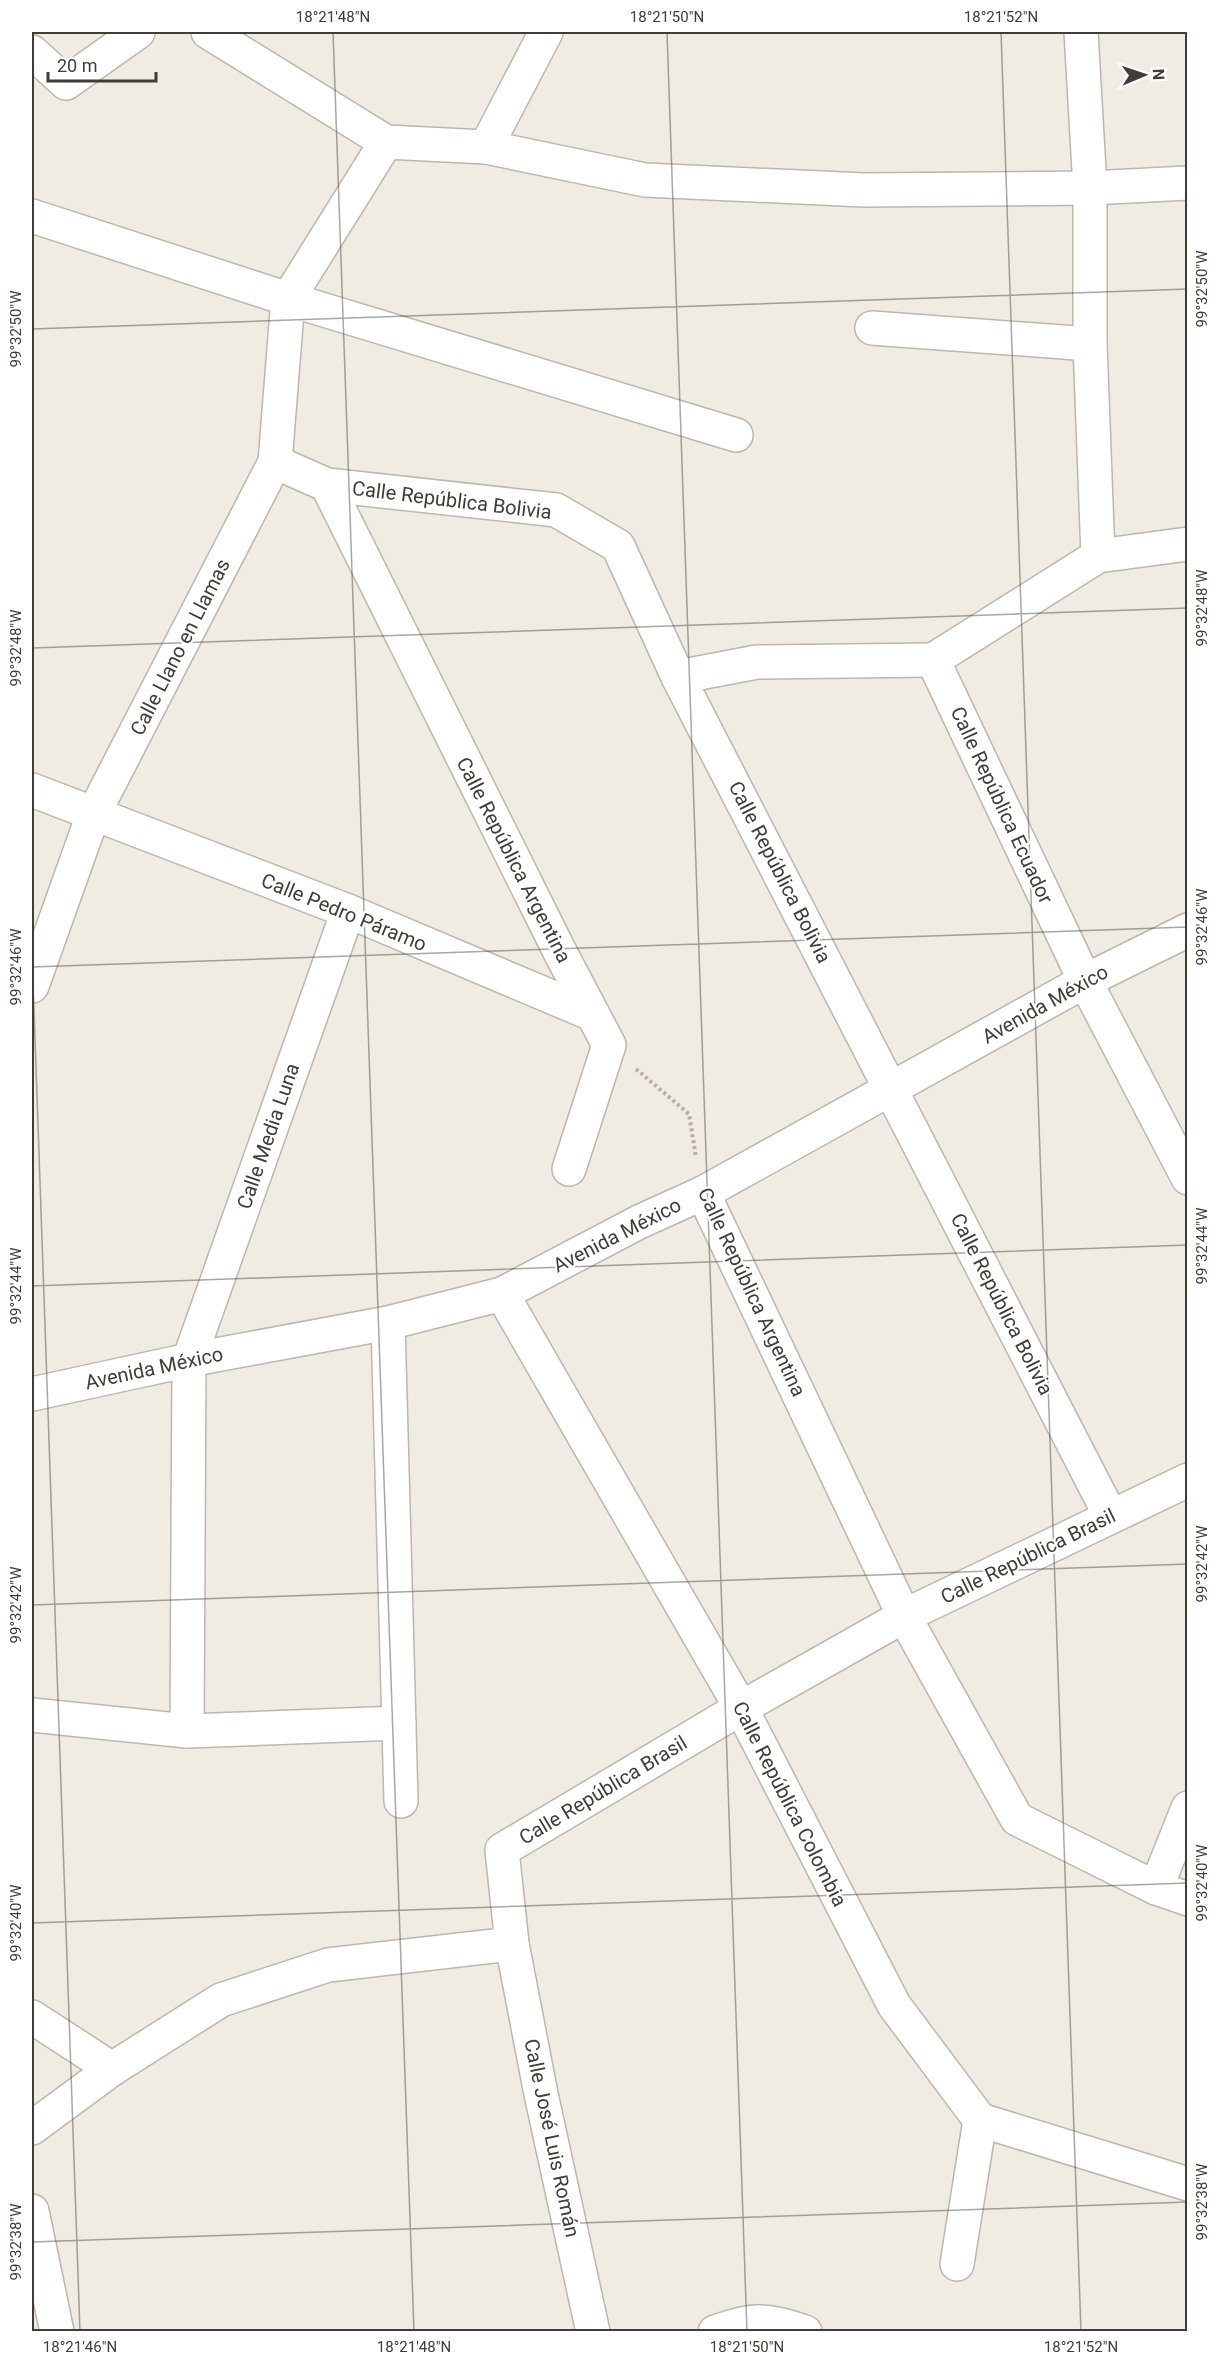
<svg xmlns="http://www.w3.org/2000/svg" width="1219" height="2363" font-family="Roboto,sans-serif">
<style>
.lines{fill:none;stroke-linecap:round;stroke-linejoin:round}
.minor-casing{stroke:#bdb6ab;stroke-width:36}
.path{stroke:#baae9b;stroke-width:4;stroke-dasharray:3 3;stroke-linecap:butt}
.minor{stroke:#fff;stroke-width:33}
.ticks{fill:none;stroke:#413c35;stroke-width:1.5;stroke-opacity:0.45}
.labels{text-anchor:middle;stroke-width:4.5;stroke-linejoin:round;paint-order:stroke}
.street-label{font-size:20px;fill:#413c35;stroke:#fff}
.neatline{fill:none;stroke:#413c35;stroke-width:2}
.ticks-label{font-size:15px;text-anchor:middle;fill:#413c35}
</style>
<rect width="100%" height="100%" fill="#f0ece4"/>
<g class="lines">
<!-- minor casing -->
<g class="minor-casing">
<g id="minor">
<polyline points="208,32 386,142 486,147 645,180 864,190 1090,188 1188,183"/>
<polyline points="1081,32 1090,188 1090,344 1098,556"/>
<polyline points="32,52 66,83 138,32"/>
<polyline points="486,147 546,32"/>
<polyline points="32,216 288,299 736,435"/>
<polyline points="872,328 1090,344"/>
<polyline points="275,462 327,485 556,510 618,546 678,677 1110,1515"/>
<polyline points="327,485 560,952 609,1045 569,1169"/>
<polyline points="933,660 1085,981 1188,1178"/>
<polyline points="933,660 1098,556 1188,544"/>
<polyline points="678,677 757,662 933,660"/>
<polyline points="32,790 348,911 592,1014"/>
<polyline points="32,986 93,815 275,462 288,299 386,142"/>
<polyline points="703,1193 904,1616 1017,1819 1156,1888 1188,1899"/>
<polyline points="502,1294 741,1708 894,2005 980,2120 1188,2184"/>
<polyline points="388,1323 401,1801"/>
<polyline points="32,1394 189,1360 388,1323 502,1294 639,1222 703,1193 1085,981 1188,930"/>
<polyline points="32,1715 187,1731 399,1723"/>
<polyline points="187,1731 189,1360 348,911"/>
<polyline points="1156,1888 1188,1808"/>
<polyline points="32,2017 112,2069 221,2000 328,1965 512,1944"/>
<polyline points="32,2128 112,2069"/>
<polyline points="32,2211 57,2332"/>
<polyline points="957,2264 980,2120"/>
<polyline points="593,2332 541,2094 512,1944 502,1850 741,1708 904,1616 1188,1480"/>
<path d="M715 2332C756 2318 765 2319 805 2332"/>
</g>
</g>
<!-- path -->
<polyline class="path" points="636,1069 689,1114 696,1157"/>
<!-- minor -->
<use href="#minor" class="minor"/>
</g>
<!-- ticks -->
<path class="ticks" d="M333 32 414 2332M667 32 747 2332M1001 32 1081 2332M32 329 1188 289M32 648 1188 608M32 952 80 2332M32 967 1188 927M32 1286 1188 1245M32 1605 1188 1564M32 1923 1188 1883M32 2242 1188 2202"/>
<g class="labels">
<!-- street labels -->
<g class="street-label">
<text transform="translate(452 500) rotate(7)" y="7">Calle República Bolivia</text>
<text transform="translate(180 647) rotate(-63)" y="7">Calle Llano en Llamas</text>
<text transform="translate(1002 805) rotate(65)" y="7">Calle República Ecuador</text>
<text transform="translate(514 860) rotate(63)" y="7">Calle República Argentina</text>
<text transform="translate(780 872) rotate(63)" y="7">Calle República Bolivia</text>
<text transform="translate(344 912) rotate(22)" y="7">Calle Pedro Páramo</text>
<text transform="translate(1045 1004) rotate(-29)" y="7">Avenida México</text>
<text transform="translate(268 1136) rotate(-71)" y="7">Calle Media Luna</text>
<text transform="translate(617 1235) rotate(-27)" y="7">Avenida México</text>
<text transform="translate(752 1292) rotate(65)" y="7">Calle República Argentina</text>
<text transform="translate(1002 1304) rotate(63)" y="7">Calle República Bolivia</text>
<text transform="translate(154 1368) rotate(-12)" y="7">Avenida México</text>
<text transform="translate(1028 1556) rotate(-26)" y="7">Calle República Brasil</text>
<text transform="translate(603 1790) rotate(-31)" y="7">Calle República Brasil</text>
<text transform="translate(790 1804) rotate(63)" y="7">Calle República Colombia</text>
<text transform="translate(552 2138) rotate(78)" y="7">Calle José Luis Román</text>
</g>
</g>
<!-- border -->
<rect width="1219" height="2363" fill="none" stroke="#ffffff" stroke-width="66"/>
<!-- north arrow -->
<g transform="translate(1144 75) rotate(88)" stroke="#ffffff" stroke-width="4.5" paint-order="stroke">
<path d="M0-4.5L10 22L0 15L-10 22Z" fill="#413c35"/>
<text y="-9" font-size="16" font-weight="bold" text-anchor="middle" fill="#413c35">N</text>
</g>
<!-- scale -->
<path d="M48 72v9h108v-9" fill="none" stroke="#413c35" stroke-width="3"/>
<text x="57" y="72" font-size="18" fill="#413c35" stroke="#ffffff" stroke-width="4.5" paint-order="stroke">20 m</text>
<rect x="33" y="33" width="1153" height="2297" class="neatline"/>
<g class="ticks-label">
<text x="333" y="22">18°21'48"N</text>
<text x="667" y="22">18°21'50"N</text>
<text x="1001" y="22">18°21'52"N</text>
<text transform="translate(1202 289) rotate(-90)" y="5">99°32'50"W</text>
<text transform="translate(16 329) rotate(-90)" y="5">99°32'50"W</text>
<text transform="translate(1202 608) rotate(-90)" y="5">99°32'48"W</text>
<text transform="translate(16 648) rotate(-90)" y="5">99°32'48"W</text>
<text transform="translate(1202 927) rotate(-90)" y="5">99°32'46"W</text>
<text transform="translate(16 967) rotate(-90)" y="5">99°32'46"W</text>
<text transform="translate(1202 1246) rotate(-90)" y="5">99°32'44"W</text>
<text transform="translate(16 1286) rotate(-90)" y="5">99°32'44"W</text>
<text transform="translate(1202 1564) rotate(-90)" y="5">99°32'42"W</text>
<text transform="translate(16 1605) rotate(-90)" y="5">99°32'42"W</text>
<text transform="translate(1202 1883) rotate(-90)" y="5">99°32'40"W</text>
<text transform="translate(16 1923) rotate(-90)" y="5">99°32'40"W</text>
<text transform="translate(1202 2202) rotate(-90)" y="5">99°32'38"W</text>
<text transform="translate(16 2242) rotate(-90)" y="5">99°32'38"W</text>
<text x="80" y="2352">18°21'46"N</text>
<text x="414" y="2352">18°21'48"N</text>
<text x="747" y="2352">18°21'50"N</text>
<text x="1081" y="2352">18°21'52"N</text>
</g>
</svg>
